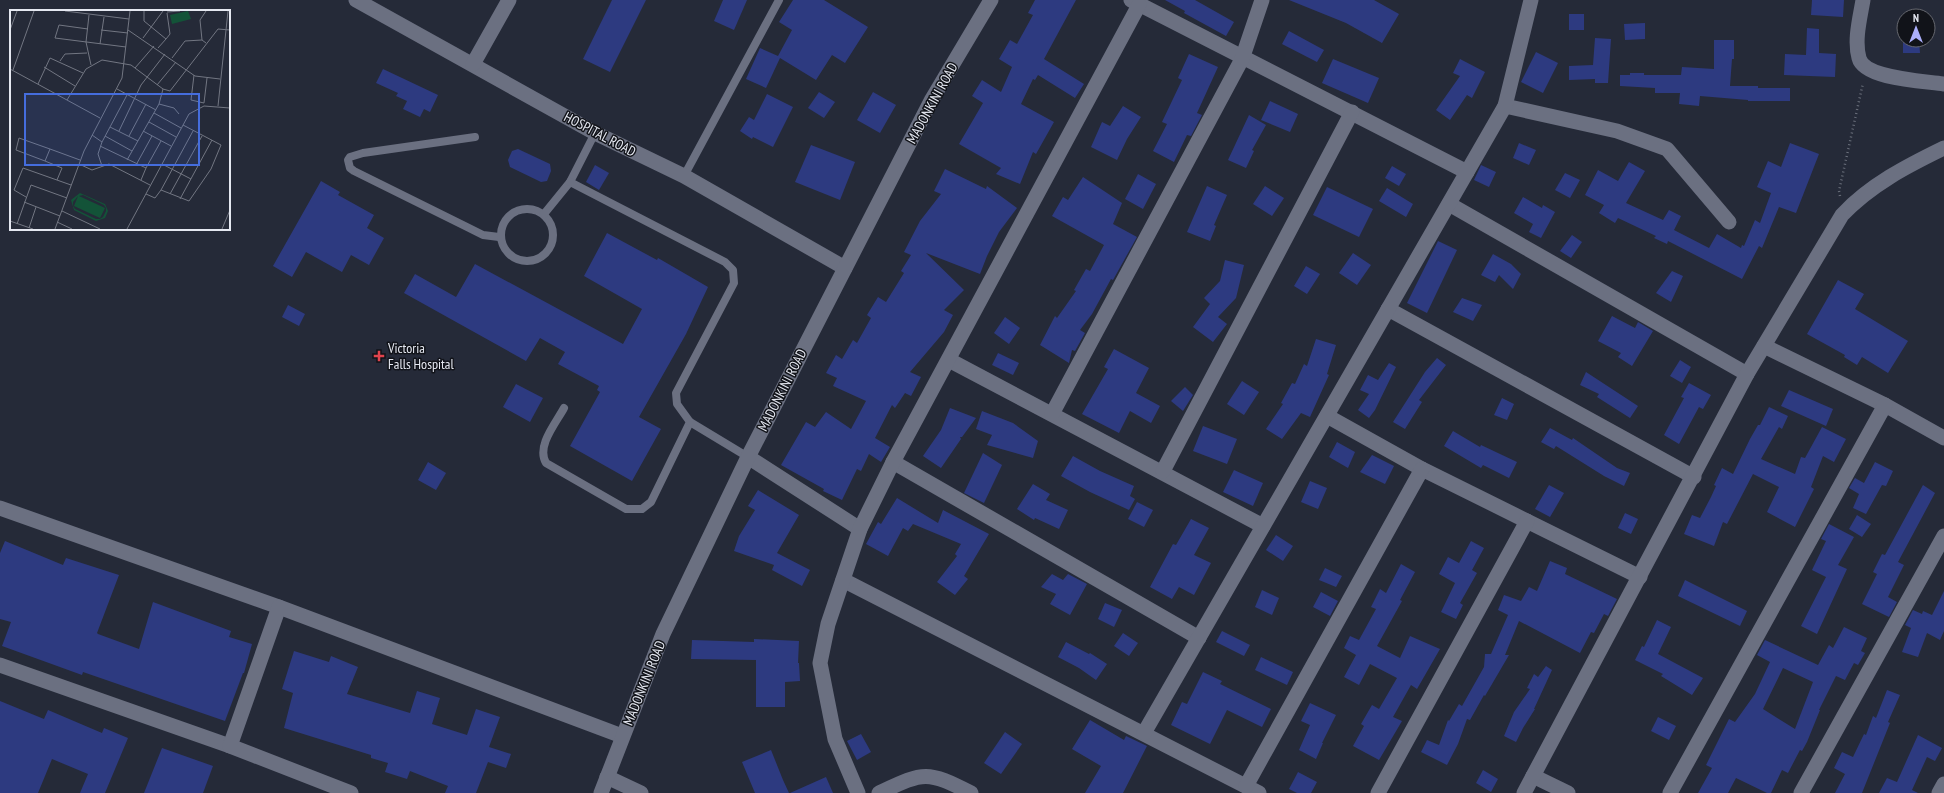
<svg xmlns="http://www.w3.org/2000/svg" width="1944" height="793" font-family="'PT Sans Narrow',sans-serif">
<style>
.building{fill:#2d3a80;fill-rule:evenodd}
.lines{fill:none;stroke-linecap:round;stroke-linejoin:round}
.path{stroke:#6a6f7b;stroke-width:2.5;stroke-dasharray:1 3;stroke-linecap:butt}
.service{stroke:#6b7081;stroke-width:8}
.minor{stroke:#6b7081;stroke-width:15}
.health-dot{fill:#e0444e;stroke:#111319;stroke-width:1.5}
.labels{text-anchor:middle;stroke-width:3;stroke-linejoin:round;paint-order:stroke}
.street-label{font-size:14px;fill:#e5e8f1;stroke:#111319}
.poi-label{font-size:14px;fill:#e5e8f1;stroke:#111319;text-anchor:start}
.inset-road{fill:none;stroke:#727682;stroke-width:1}
.view{fill:#456ddd;fill-opacity:0.15;stroke:#456ddd;stroke-width:2}
.inset-edge{fill:none;stroke:#e5e8f1;stroke-width:2}
</style>
<rect width="100%" height="100%" fill="#252a38"/>
<!-- building -->
<g class="building">
<polygon points="612,0 646,0 610,72 583,59"/>
<polygon points="723,0 747,0 734,30 714,21"/>
<polygon points="793,0 824,0 868,27 845,63 832,55 816,80 780,58 766,88 746,79 760,48 778,56 792,30 779,22"/>
<polygon points="1035,0 1076,0 1044,59 1084,84 1075,98 1038,75 1035,80 1033,79 1021,104 1054,122 1036,154 1033,152 1020,184 996,174 1001,168 959,144 983,103 972,96 982,80 1001,92 1012,67 999,59 1010,40 1017,44 1033,15 1028,13"/>
<polygon points="1165,0 1195,0 1234,22 1226,36 1184,13 1185,11"/>
<polygon points="1289,0 1374,0 1399,14 1382,43 1346,23"/>
<polygon points="1812,0 1844,0 1843,17 1811,15"/>
<rect x="1569" y="14" width="15" height="16"/>
<polygon points="1645,23 1645,39 1625,40 1624,24"/>
<polygon points="1807,28 1819,29 1819,53 1836,54 1835,77 1784,75 1785,54 1806,55"/>
<polygon points="1289,31 1324,50 1317,62 1282,44"/>
<polygon points="1595,38 1611,39 1608,83 1595,83 1595,79 1569,80 1569,66 1593,65"/>
<polygon points="1714,40 1734,40 1734,59 1732,59 1730,86 1758,86 1758,88 1790,88 1790,101 1748,101 1748,100 1700,96 1699,106 1679,104 1680,93 1655,93 1655,88 1620,86 1620,75 1630,75 1630,73 1644,73 1644,75 1681,75 1682,67 1714,69"/>
<polygon points="1903,40 1919,40 1920,53 1903,53"/>
<polygon points="1536,52 1558,63 1543,93 1521,82"/>
<polygon points="1189,54 1218,67 1197,113 1202,115 1191,136 1187,135 1174,162 1153,151 1167,124 1162,122 1182,80 1178,78"/>
<polygon points="1333,59 1379,78 1368,103 1322,83"/>
<polygon points="1460,59 1485,72 1472,98 1467,95 1450,120 1436,110 1460,76 1453,73"/>
<polygon points="383,69 438,95 430,112 424,109 420,117 403,109 407,101 396,96 398,93 376,83"/>
<polygon points="819,92 835,102 824,118 808,108"/>
<polygon points="873,92 896,105 880,133 857,120"/>
<polygon points="767,94 793,107 773,147 753,137 752,139 740,131 749,117 754,120"/>
<polygon points="1270,101 1298,114 1290,132 1261,120"/>
<polygon points="1123,106 1141,117 1127,139 1117,160 1091,147 1102,122 1110,126"/>
<polygon points="1249,115 1266,125 1252,150 1254,151 1246,168 1228,160"/>
<polygon points="1519,143 1536,150 1529,165 1513,158"/>
<polygon points="1790,143 1819,154 1796,213 1779,207 1762,248 1759,246 1742,279 1668,241 1667,244 1654,238 1656,236 1618,218 1615,223 1599,213 1604,205 1585,195 1598,170 1618,181 1629,162 1645,171 1626,203 1663,220 1669,210 1681,216 1674,230 1709,248 1717,234 1741,248 1742,245 1744,246 1755,220 1760,223 1771,193 1757,187 1768,161 1781,167"/>
<polygon points="811,145 855,162 840,200 795,182"/>
<polygon points="518,149 550,164 551,171 547,181 541,182 510,167 508,160 512,151"/>
<polygon points="595,165 609,173 599,190 586,182"/>
<polygon points="1481,165 1496,172 1489,187 1474,180"/>
<polygon points="1392,166 1406,174 1399,186 1385,178"/>
<polygon points="945,169 986,189 987,186 1017,208 999,232 987,256 980,274 926,253 964,290 944,310 953,315 944,332 910,372 921,377 911,396 905,393 895,408 892,405 875,438 890,447 881,462 869,454 861,471 857,469 842,500 823,491 824,489 781,465 806,422 815,427 826,412 851,429 866,401 833,386 837,378 826,373 836,355 842,359 853,340 857,343 871,318 867,315 878,297 886,302 904,273 901,271 911,255 904,252 920,221 941,194 934,191"/>
<polygon points="1565,173 1580,180 1570,198 1555,190"/>
<polygon points="1138,174 1156,184 1143,209 1125,199"/>
<polygon points="1083,177 1122,203 1113,224 1137,237 1113,280 1111,279 1092,314 1080,330 1085,333 1075,351 1072,350 1069,363 1040,345 1055,316 1057,318 1076,291 1074,290 1086,269 1090,271 1104,245 1052,216 1063,197 1068,200"/>
<polygon points="321,181 340,192 338,195 374,215 367,228 384,238 369,265 351,255 342,272 306,252 292,277 273,266"/>
<polygon points="1207,186 1227,195 1214,225 1216,226 1210,241 1187,232"/>
<polygon points="1265,186 1284,198 1272,216 1253,204"/>
<polygon points="1327,187 1373,209 1359,237 1313,215"/>
<polygon points="1387,188 1413,204 1406,217 1379,201"/>
<polygon points="1523,197 1542,208 1543,205 1555,212 1541,238 1529,232 1533,224 1514,213"/>
<polygon points="607,233 657,260 658,258 708,287 686,334 639,417 661,429 632,481 570,446 600,392 597,390 599,386 558,364 565,352 540,338 526,361 404,293 415,274 456,297 475,264 623,344 642,309 584,276"/>
<polygon points="1572,235 1582,242 1571,258 1560,251"/>
<polygon points="1438,241 1457,250 1427,313 1407,303"/>
<polygon points="1353,253 1371,265 1357,285 1339,273"/>
<polygon points="1493,254 1511,264 1521,274 1513,289 1499,275 1495,282 1481,275"/>
<polygon points="1225,260 1244,265 1236,298 1218,317 1227,324 1213,342 1193,327 1210,304 1204,298 1220,281"/>
<polygon points="1306,266 1320,274 1307,294 1294,286"/>
<polygon points="1672,271 1683,276 1671,302 1656,293"/>
<polygon points="1838,280 1864,294 1855,309 1908,341 1888,373 1862,357 1857,365 1844,357 1845,355 1807,334"/>
<polygon points="1462,298 1482,305 1473,321 1453,312"/>
<polygon points="288,305 305,314 299,326 282,317"/>
<polygon points="1612,316 1635,328 1638,322 1653,331 1632,366 1618,357 1621,353 1598,341"/>
<polygon points="1005,317 1020,328 1009,344 994,333"/>
<polygon points="1316,339 1336,345 1327,374 1329,375 1310,417 1301,413 1282,439 1266,429 1283,404 1281,403 1292,383 1295,384 1304,364 1307,366"/>
<polygon points="1114,349 1149,368 1136,393 1160,406 1151,423 1130,411 1119,433 1082,414 1108,369 1104,367"/>
<polygon points="998,353 1019,363 1013,375 992,365"/>
<polygon points="1437,358 1446,365 1419,400 1422,402 1405,429 1393,422 1425,372"/>
<polygon points="1680,360 1691,367 1682,383 1670,376"/>
<polygon points="1389,363 1396,367 1375,410 1369,418 1358,410 1369,394 1360,390 1368,375 1378,380"/>
<polygon points="1586,372 1638,406 1630,418 1597,397 1599,394 1580,385"/>
<polygon points="1242,381 1259,392 1244,415 1227,404"/>
<polygon points="1689,383 1711,395 1703,409 1699,407 1679,444 1664,435 1684,398 1681,397"/>
<polygon points="516,384 543,398 530,422 503,407"/>
<polygon points="1185,387 1193,395 1183,411 1171,401"/>
<polygon points="1789,390 1833,409 1826,426 1781,406"/>
<polygon points="1502,398 1514,404 1507,420 1494,415"/>
<polygon points="1769,407 1788,416 1782,429 1779,427 1761,459 1795,474 1801,457 1805,458 1822,427 1846,439 1834,462 1823,456 1811,487 1814,489 1795,527 1767,512 1779,487 1753,474 1727,524 1723,522 1714,546 1684,534 1692,515 1700,518 1711,497 1716,486 1714,485 1722,468 1733,474 1750,439 1758,425 1760,425"/>
<polygon points="950,408 976,418 962,437 960,437 961,439 941,468 923,456 941,430"/>
<polygon points="982,411 1013,423 1038,441 1033,458 987,445 992,435 976,429"/>
<polygon points="1203,426 1237,439 1227,464 1193,451"/>
<polygon points="1550,428 1572,440 1573,438 1617,468 1630,473 1624,486 1604,476 1556,446 1554,449 1541,442"/>
<polygon points="1453,431 1480,447 1481,445 1517,462 1509,478 1483,465 1481,468 1444,446"/>
<polygon points="1337,442 1355,452 1348,468 1329,457"/>
<polygon points="983,453 1002,465 984,503 964,493"/>
<polygon points="1372,455 1394,466 1385,484 1360,472"/>
<polygon points="1073,456 1100,471 1134,486 1130,496 1135,499 1129,510 1090,492 1061,476"/>
<polygon points="428,462 446,473 436,490 418,480"/>
<polygon points="1875,462 1893,471 1886,486 1882,485 1866,514 1853,508 1859,494 1849,488 1855,478 1864,483"/>
<polygon points="1234,470 1263,483 1253,506 1223,492"/>
<polygon points="1310,481 1327,488 1318,509 1301,502"/>
<polygon points="1033,484 1050,494 1046,500 1068,510 1059,529 1035,518 1034,520 1017,509"/>
<polygon points="1549,485 1564,493 1550,517 1535,509"/>
<polygon points="1923,485 1935,493 1898,562 1904,565 1888,597 1897,602 1889,617 1862,604 1877,574 1873,572 1882,554 1885,555"/>
<polygon points="758,490 799,515 777,553 810,570 802,586 772,570 774,565 734,551 739,536 755,510 748,506"/>
<polygon points="897,498 938,523 943,510 989,534 964,576 968,579 955,595 937,582 957,556 955,554 961,544 913,524 908,531 903,528 888,556 866,544 878,522 881,524"/>
<polygon points="1137,502 1153,510 1144,527 1128,519"/>
<polygon points="1625,513 1638,519 1631,534 1618,528"/>
<polygon points="1857,515 1871,524 1862,537 1849,529"/>
<polygon points="1191,519 1209,528 1194,555 1211,563 1194,595 1179,587 1172,599 1150,587 1173,544 1176,545"/>
<polygon points="1829,524 1854,537 1838,565 1847,569 1817,634 1801,626 1826,577 1812,570 1826,541 1821,539"/>
<polygon points="1276,535 1293,546 1283,561 1266,550"/>
<polygon points="5,541 63,565 66,558 119,575 97,633 98,634 139,649 153,602 231,631 229,637 252,644 244,673 243,673 225,721 83,672 82,675 2,646 11,622 0,619 0,553"/>
<polygon points="1471,541 1484,548 1472,570 1477,573 1460,603 1463,605 1456,619 1441,612 1455,583 1439,574 1448,557 1459,563"/>
<polygon points="1550,561 1567,568 1565,574 1617,599 1608,616 1604,614 1594,633 1591,632 1580,653 1519,621 1505,655 1509,655 1485,696 1484,695 1470,720 1467,719 1458,744 1447,765 1421,752 1427,740 1439,745 1448,720 1449,721 1459,704 1462,706 1484,667 1485,654 1491,654 1508,615 1498,610 1504,595 1521,601 1529,587 1537,591"/>
<polygon points="1401,564 1415,572 1400,600 1402,601 1377,646 1400,658 1410,636 1440,649 1417,689 1411,685 1393,717 1402,721 1379,760 1353,746 1364,726 1361,724 1372,705 1379,709 1397,678 1370,664 1359,685 1344,677 1356,655 1344,648 1350,636 1359,640 1376,609 1371,607 1380,589 1386,593"/>
<polygon points="1325,568 1342,576 1336,587 1319,580"/>
<polygon points="1052,574 1063,580 1068,574 1087,584 1070,615 1050,604 1056,594 1041,587"/>
<polygon points="1685,580 1747,611 1740,626 1678,596"/>
<polygon points="1262,590 1279,598 1272,615 1255,607"/>
<polygon points="1944,591 1944,631 1940,640 1927,633 1918,657 1902,652 1911,628 1905,625 1913,610 1922,614 1923,611 1932,615"/>
<polygon points="1321,592 1338,601 1330,616 1313,607"/>
<polygon points="1105,603 1122,610 1114,627 1098,619"/>
<polygon points="1657,620 1671,627 1658,654 1703,678 1692,695 1661,676 1663,674 1635,660 1642,646 1644,647"/>
<path d="M1844 627 1867 638 1861 651 1865 653 1858 665 1854 663 1845 680 1836 676 1819 710H1820L1807 742 1802 751 1800 750 1788 773 1782 770 1771 793H1767L1736 778 1728 793H1698L1712 768 1706 765 1729 719 1735 722 1755 694 1770 662 1757 655 1765 640 1818 665 1829 645 1833 648ZM1783 668 1813 682 1795 729 1763 709Z"/>
<polygon points="1222,631 1250,645 1244,656 1216,642"/>
<polygon points="1123,633 1138,643 1129,656 1114,646"/>
<polygon points="754,639 799,641 798,663 799,663 800,681 785,682 785,707 756,707 756,660 691,659 692,640 754,642"/>
<polygon points="1066,642 1089,654 1090,653 1107,664 1096,680 1079,668 1058,657"/>
<polygon points="294,651 329,662 331,656 358,667 347,694 410,713 417,691 440,698 432,724 467,735 476,709 500,717 489,747 511,754 506,768 488,762 476,793 445,793 448,786 410,771 407,779 385,772 388,763 371,758 371,755 284,728 293,693 282,689"/>
<polygon points="1261,657 1293,672 1287,685 1255,670"/>
<polygon points="1546,666 1552,670 1534,709 1535,709 1523,728 1516,742 1504,736 1514,712 1530,689 1527,688 1534,674 1538,677"/>
<polygon points="1203,672 1222,681 1220,684 1271,709 1262,727 1227,710 1210,744 1171,725 1182,702 1187,704"/>
<polygon points="1887,690 1900,695 1888,722 1890,723 1862,793 1835,793 1845,774 1834,768 1842,752 1853,757 1864,734 1866,735 1873,716 1876,718"/>
<polygon points="0,701 44,719 48,710 102,733 104,728 128,738 105,793 80,793 88,774 52,759 38,793 0,793"/>
<polygon points="1310,703 1336,715 1322,743 1323,743 1316,759 1299,750 1310,725 1301,721"/>
<polygon points="1658,717 1676,726 1669,740 1651,731"/>
<polygon points="1090,720 1124,740 1126,736 1147,746 1123,793 1085,793 1101,766 1072,749"/>
<polygon points="1005,732 1022,744 1001,774 984,763"/>
<polygon points="861,734 871,752 857,760 847,741"/>
<polygon points="1918,735 1942,748 1935,761 1927,757 1912,790 1918,793 1879,793 1887,778 1897,782"/>
<polygon points="162,748 213,766 203,793 144,793"/>
<polygon points="771,750 783,780 789,793 755,793 742,762"/>
<polygon points="1483,770 1498,779 1491,792 1476,783"/>
<polygon points="1298,772 1317,782 1311,793 1297,793 1289,789"/>
<polygon points="826,777 833,793 790,793"/>
</g>
<g class="lines">
<!-- path -->
<polyline class="path" points="1840,196 1839,191 1863,83"/>
<!-- service -->
<g class="service">
<polyline points="475,137 363,153 350,157 348,160 350,168 354,171 467,227 483,235 499,237"/>
<polyline points="684,176 779,0"/>
<circle cx="527" cy="235" r="26"/>
<polyline points="544,214 570,182 595,133"/>
<path d="M564 408C556 423 536 446 546 463L626 509H642L651 502 690 422 677 404 676 393 734 283 733 270 725 262 570 182"/>
<polyline points="690,422 748,457"/>
</g>
<!-- minor -->
<g class="minor">
<polyline points="356,0 595,133 684,176 845,268"/>
<polyline points="1131,0 1467,172"/>
<path d="M1863 0C1860 18 1854 40 1859 58 1864 79 1925 81 1944 84"/>
<polyline points="473,64 509,0"/>
<polyline points="1505,106 1617,131 1667,149 1729,222"/>
<polyline points="1449,204 1747,374"/>
<polyline points="1388,309 1694,477"/>
<polyline points="1764,346 1885,405 1944,438"/>
<polyline points="949,360 1263,526"/>
<polyline points="1052,414 1242,59 1262,0"/>
<polyline points="1327,416 1422,469 1640,577"/>
<polyline points="748,457 860,529"/>
<polyline points="893,462 1199,638"/>
<polyline points="1163,471 1352,112"/>
<polyline points="0,508 279,607"/>
<polyline points="843,580 1259,793"/>
<polyline points="0,665 230,746"/>
<polyline points="1144,733 1505,106 1531,0"/>
<polyline points="1533,776 1568,793"/>
<polyline points="607,777 641,793"/>
<polyline points="1246,786 1422,469"/>
<polyline points="351,793 230,746 279,607 622,736"/>
<polyline points="601,793 663,634 748,457 932,99 991,0"/>
<polyline points="858,793 835,739 820,663 828,624 860,529 893,462 1139,5"/>
<path d="M879 793C924 772 926 770 971 793"/>
<polyline points="1378,793 1527,521"/>
<path d="M1524 793 1747 374 1842 215C1870 185 1907 166 1944 148"/>
<polyline points="1670,793 1885,405"/>
<polyline points="1801,793 1944,536"/>
<polyline points="1939,793 1944,784"/>
</g>
</g>
<!-- markers -->
<path class="health-dot" d="M377 350h4v4h4v4h-4v4h-4v-4h-4v-4h4z"/>
<g class="labels">
<!-- street labels -->
<g class="street-label">
<text transform="translate(932 103) rotate(-61)" y="5">MADONKINI ROAD</text>
<text transform="translate(600 134) rotate(28)" y="5">HOSPITAL ROAD</text>
<text transform="translate(782 390) rotate(-63)" y="5">MADONKINI ROAD</text>
<text transform="translate(644 683) rotate(-68)" y="5">MADONKINI ROAD</text>
</g>
<!-- poi labels -->
<g class="poi-label">
<text x="388" y="353">Victoria<tspan x="388" dy="16">Falls Hospital</tspan></text>
</g>
</g>
<!-- overview -->
<g transform="translate(10 10)">
<rect width="220" height="220" fill="#252a38"/>
<path d="M178 1 181 9 162 14 160 5ZM70 183 95 194 98 201 95 208 86 211 64 200 61 190ZM73 185 94 195 96 198V201L93 207 90 209H86L65 199 63 196V192L68 186 64 196 90 208 95 198 69 186Z" fill="#135338" fill-rule="evenodd"/>
<path class="inset-road" d="M55 1 119 9M134 1V11L156 29 160 24 157 3M157 2 170 1M79 5 76 32 81 55M78 19 49 15 45 28 116 37M0 20 7 1M91 20 118 23M118 20 185 66 210 69M133 28 153 1M192 30 190 10 196 1M90 34 94 7M148 38 156 29M162 48 175 31 192 30 196 33M50 51 55 44 77 43M34 57 65 76M125 58 144 36M0 59 90 108M3 60 24 1M184 65 181 90 194 93M28 74 40 48 73 63M147 75 166 52M107 79 146 100M57 90 76 59 92 50 121 55 153 79 160 81 208 19 220 20M194 93 197 68M149 94 164 98 169 104M208 96 218 1M144 103 171 118M139 112 166 127M100 117 128 131M109 121 131 75 155 44M133 121 161 136M82 125 92 132M95 126 122 141M119 126 136 94M90 136 136 158 131 170M117 150 149 94 153 79M35 151 6 140 9 128 40 139M69 154 82 160 99 154 140 175M152 154 181 169M126 155 142 126M92 156 88 144 92 132 117 85M136 158 151 131M47 170 52 158 35 151 40 139 70 150M151 180 183 121M136 184 145 188 151 180 179 191 201 159 211 135 173 115M160 184 192 126M16 187 4 180 13 158 61 175M170 189 202 130M14 192 50 206M52 201 90 219M0 211 23 219M47 212 62 219M7 214 21 175 57 188M19 218 26 197M45 219 74 141 112 68 120 1M117 219 179 104 194 96 220 98M212 219 220 200"/>
<path class="view" d="M15 84H189V155H15Z"/>
<rect width="220" height="220" class="inset-edge"/>
</g>
<!-- north arrow -->
<g transform="translate(1916 28)"><circle r="19" fill="#111319" stroke="#66686f"/>
<path d="M0-3L7 15L0 10L-7 15Z" fill="#abaffb"/>
<text y="-6" font-size="11" font-weight="bold" text-anchor="middle" fill="#e5e8f1">N</text>
</g>
</svg>
